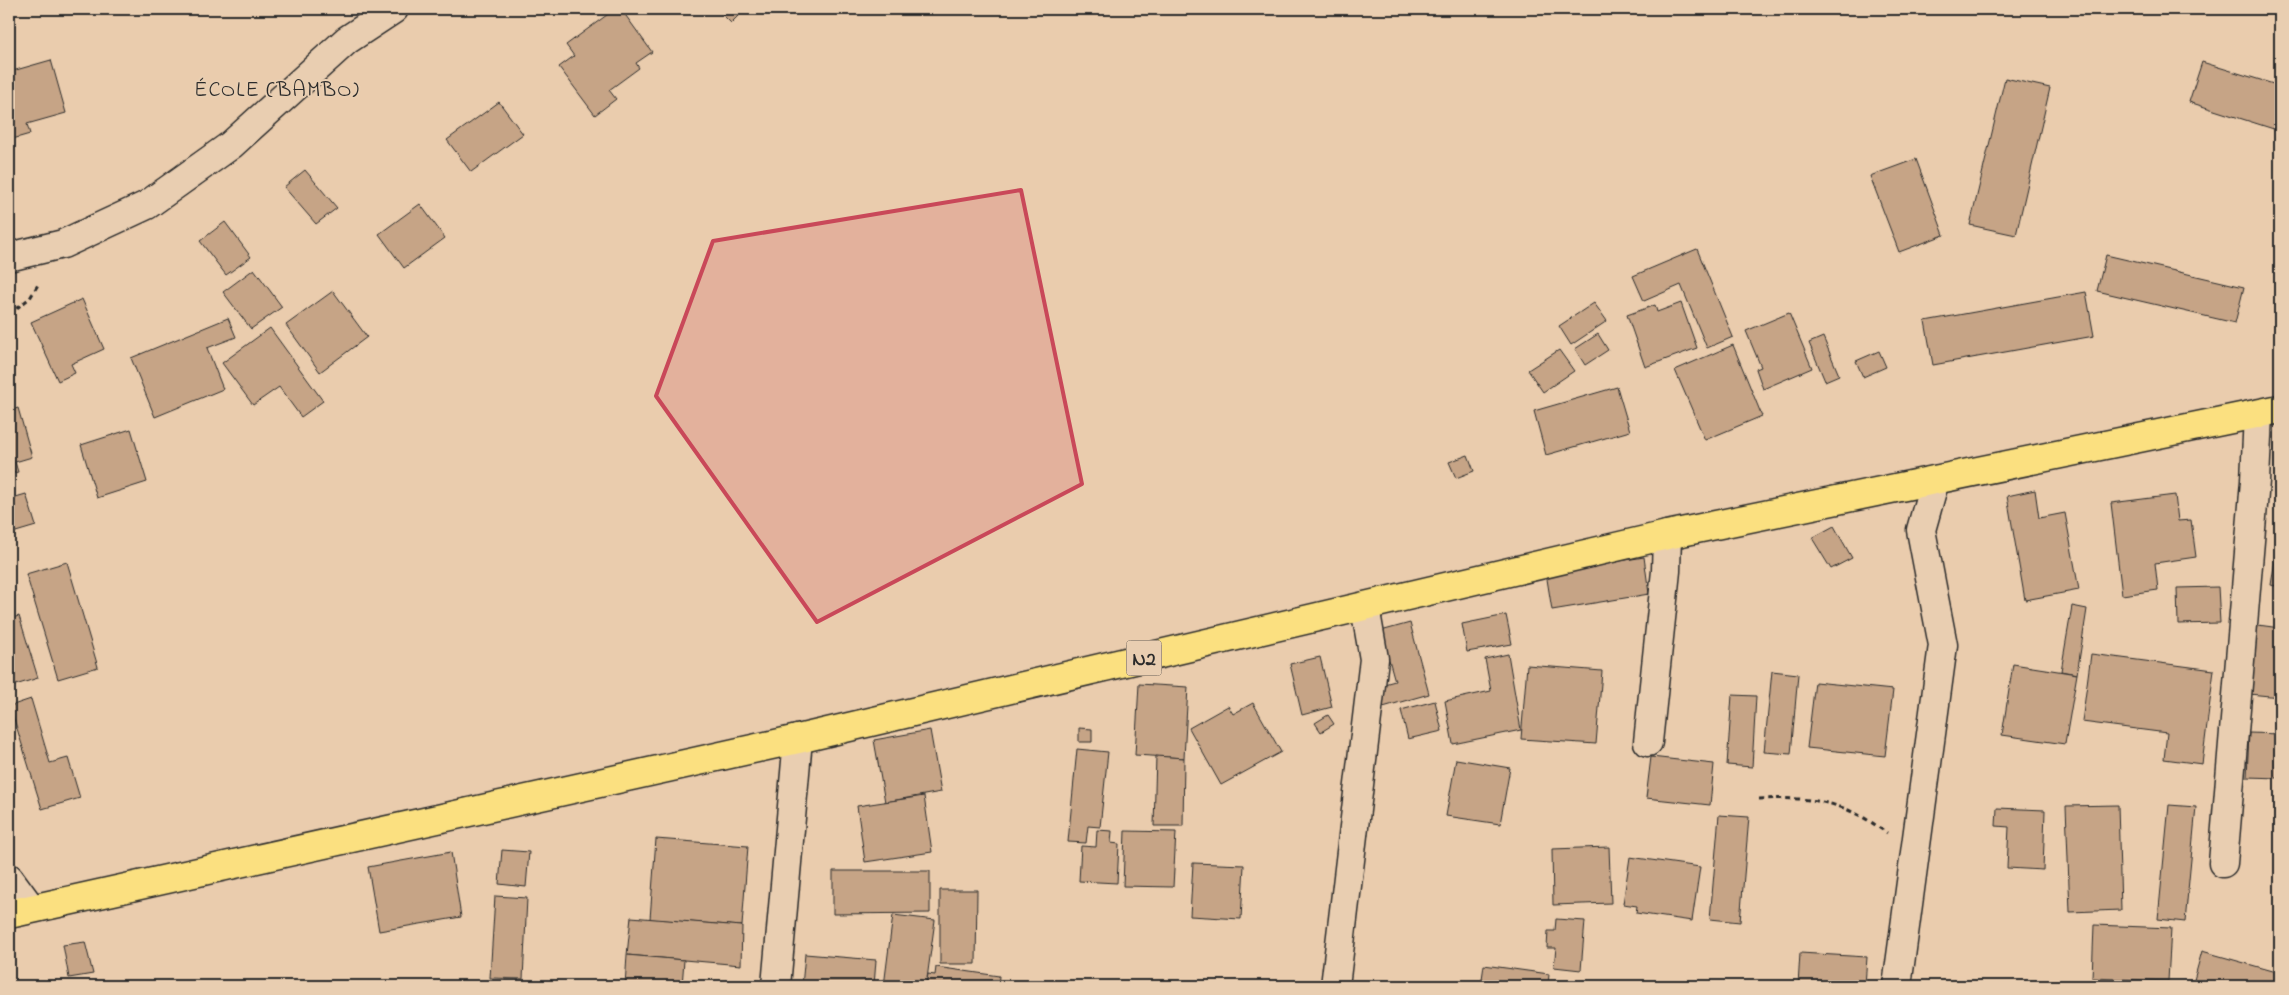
<svg xmlns="http://www.w3.org/2000/svg" width="2289" height="995" font-family="'Indie Flower',sans-serif">
<style>
.building{fill:#c6a486;stroke:#2b2b2b}
.lines{fill:none;stroke-linecap:round;stroke-linejoin:round}
.minor-casing{stroke:#2b2b2b;stroke-width:31}
.trunk-casing{stroke:#2b2b2b;stroke-width:31}
.path{stroke:#2b2b2b;stroke-width:3;stroke-dasharray:5 4;stroke-linecap:butt}
.minor{stroke:#e9ceb1;stroke-width:28}
.trunk{stroke:#fbe080;stroke-width:28}
.marked{fill:#c94859;fill-opacity:0.2;stroke:#c94859;stroke-width:4;stroke-linejoin:round}
.labels{text-anchor:middle;stroke-width:4;stroke-linejoin:round;paint-order:stroke}
.shield{fill:#e9ceb1;stroke:#645c53;stroke-width:1}
.shield-label{font-size:20px;font-weight:bold;fill:#2b2b2b}
.neighbourhood-label{font-size:22px;letter-spacing:1px;fill:#2b2b2b;stroke:#e9ceb1}
</style>
<rect width="100%" height="100%" fill="#eaccad"/>
<filter id="ink" filterUnits="userSpaceOnUse"><feTurbulence type="fractalNoise" baseFrequency=".02" numOctaves="2"/><feDisplacementMap in="SourceGraphic" scale="10" xChannelSelector="R" yChannelSelector="G"/><feConvolveMatrix kernelMatrix="1 2 1 2 8 2 1 2 1" color-interpolation-filters="sRGB"/></filter>
<g filter="url(#ink)">
<!-- building -->
<g class="building">
<polygon points="615,9 621,9 652,52 636,63 639,68 609,90 616,99 595,115 559,67 574,56 566,45"/>
<polygon points="717,9 745,9 731,23"/>
<polygon points="51,60 66,113 27,124 30,134 9,140 9,72"/>
<polygon points="2202,62 2280,86 2280,131 2189,102"/>
<polygon points="2005,78 2050,88 2016,235 1970,225"/>
<polygon points="499,102 523,134 471,172 447,140"/>
<polygon points="1916,159 1944,235 1899,252 1870,176"/>
<polygon points="305,170 337,208 316,224 284,187"/>
<polygon points="420,204 445,238 404,268 379,234"/>
<polygon points="225,222 251,257 226,275 200,241"/>
<polygon points="1697,249 1733,337 1707,348 1681,285 1644,301 1633,276"/>
<polygon points="2106,255 2244,287 2235,323 2097,291"/>
<polygon points="254,269 282,307 251,329 223,292"/>
<polygon points="333,291 367,337 320,372 286,325"/>
<polygon points="2086,292 2094,336 1933,365 1925,321"/>
<polygon points="82,299 104,349 71,364 75,373 58,381 31,322"/>
<polygon points="1594,303 1607,321 1571,345 1559,326"/>
<polygon points="1681,303 1697,348 1645,367 1627,315 1655,305 1657,312"/>
<polygon points="1789,313 1812,368 1763,389 1756,369 1761,367 1746,331"/>
<polygon points="228,318 236,337 207,348 223,389 155,417 131,358"/>
<polygon points="270,328 323,401 301,417 279,387 253,405 222,363"/>
<polygon points="1598,334 1608,350 1585,365 1575,349"/>
<polygon points="1823,337 1839,375 1825,381 1809,343"/>
<polygon points="1733,345 1762,416 1705,440 1675,370"/>
<polygon points="1559,350 1574,371 1543,392 1528,370"/>
<polygon points="1879,351 1886,367 1863,377 1856,361"/>
<polygon points="1617,387 1630,431 1546,455 1534,411"/>
<polygon points="18,408 32,457 15,462 18,472 9,474 9,411"/>
<polygon points="131,429 147,482 97,498 81,445"/>
<polygon points="1468,455 1474,471 1456,478 1449,462"/>
<polygon points="2035,490 2039,518 2065,513 2079,590 2025,600 2007,496"/>
<polygon points="26,494 36,526 9,534 9,499"/>
<polygon points="2175,495 2178,521 2191,520 2196,557 2155,563 2158,590 2122,595 2111,503"/>
<polygon points="1834,526 1852,558 1831,569 1812,538"/>
<polygon points="2280,529 2280,587 2271,585"/>
<polygon points="1644,557 1649,594 1552,610 1546,573"/>
<polygon points="67,562 98,667 58,679 26,574"/>
<polygon points="2218,587 2220,623 2178,624 2177,588"/>
<polygon points="2072,606 2087,609 2077,674 2061,671"/>
<polygon points="1506,615 1512,644 1467,652 1462,624"/>
<polygon points="19,616 38,678 9,687 9,619"/>
<polygon points="1410,623 1429,694 1383,707 1377,686 1395,681 1381,631"/>
<polygon points="2258,625 2280,628 2280,697 2249,694"/>
<polygon points="1508,654 1521,730 1453,744 1445,701 1491,691 1485,659"/>
<polygon points="2091,654 2214,670 2202,764 2164,759 2167,733 2082,722"/>
<polygon points="1320,657 1332,707 1302,715 1290,664"/>
<polygon points="2013,664 2077,674 2065,744 2002,735"/>
<polygon points="1527,665 1602,671 1596,744 1521,739"/>
<polygon points="1772,671 1798,674 1791,754 1764,752"/>
<polygon points="1815,682 1893,690 1885,756 1807,748"/>
<polygon points="1139,684 1188,687 1184,758 1135,755"/>
<polygon points="1732,695 1756,696 1752,767 1727,765"/>
<polygon points="31,699 50,763 68,758 80,798 42,809 10,706"/>
<polygon points="1435,701 1442,731 1408,739 1401,710"/>
<polygon points="1253,703 1281,752 1221,785 1189,728 1228,706 1233,714"/>
<polygon points="1328,715 1334,724 1321,732 1315,723"/>
<polygon points="1079,728 1092,729 1092,742 1079,742"/>
<polygon points="930,730 941,792 885,802 874,740"/>
<polygon points="2249,733 2280,734 2280,778 2247,777"/>
<polygon points="1077,749 1108,752 1100,827 1088,826 1086,843 1068,842"/>
<polygon points="1156,756 1184,758 1183,826 1154,826"/>
<polygon points="1651,757 1714,764 1710,805 1646,798"/>
<polygon points="1456,759 1510,768 1500,824 1446,816"/>
<polygon points="924,796 932,852 865,862 857,806"/>
<polygon points="2118,805 2121,910 2070,912 2066,806"/>
<polygon points="2169,805 2196,807 2185,922 2158,919"/>
<polygon points="1997,808 2045,810 2043,870 2007,868 2009,827 1996,826"/>
<polygon points="1719,815 1749,817 1740,922 1710,919"/>
<polygon points="1097,830 1112,831 1111,843 1119,844 1117,883 1079,881 1081,846 1096,847"/>
<polygon points="1125,831 1176,832 1173,887 1123,886"/>
<polygon points="656,839 748,846 742,926 650,919"/>
<polygon points="1609,847 1611,903 1553,905 1552,849"/>
<polygon points="502,850 529,852 526,887 499,884"/>
<polygon points="451,852 461,917 379,931 368,867"/>
<polygon points="1630,857 1700,867 1692,921 1636,913 1637,906 1623,904"/>
<polygon points="1193,863 1244,865 1241,919 1190,916"/>
<polygon points="833,871 930,871 930,913 833,914"/>
<polygon points="940,890 977,890 976,964 940,964"/>
<polygon points="495,896 527,898 523,979 490,978"/>
<polygon points="893,915 935,920 926,986 884,986"/>
<polygon points="631,917 742,926 741,965 627,955"/>
<polygon points="1556,919 1585,921 1581,970 1554,967 1556,948 1547,948 1548,931 1555,931"/>
<polygon points="2094,925 2171,928 2168,981 2092,978"/>
<polygon points="85,942 93,974 69,978 63,945"/>
<polygon points="2202,951 2280,973 2280,986 2217,986 2194,980"/>
<polygon points="1800,953 1867,957 1865,986 1798,986"/>
<polygon points="805,954 876,960 874,986 802,986"/>
<polygon points="627,955 684,960 682,986 625,986"/>
<polygon points="1484,965 1549,974 1548,986 1481,986"/>
<polygon points="936,967 999,976 998,986 926,986 928,974 935,975"/>
</g>
<g class="lines">
<!-- minor casing -->
<g class="minor-casing">
<g id="minor">
<polyline points="9,257 63,244 147,205 231,145 347,40 394,9"/>
<polyline points="1648,742 1666,571 1667,535"/>
<polyline points="2223,863 2255,481 2258,414"/>
<polyline points="9,878 31,908"/>
<polyline points="776,986 798,739"/>
<polyline points="1335,986 1374,659 1365,607"/>
<polyline points="1897,986 1943,645 1921,530 1935,480"/>
</g>
</g>
<!-- trunk casing -->
<g class="trunk-casing">
<polyline id="trunk" points="9,914 798,739 1667,535 2280,409"/>
</g>
<!-- path -->
<g class="path">
<polyline points="9,314 30,298 39,283"/>
<path d="M1759 799C1813 797 1842 800 1887 833"/>
</g>
<!-- minor -->
<use href="#minor" class="minor"/>
<!-- trunk -->
<use href="#trunk" class="trunk"/>
</g>
</g>
<!-- marked area -->
<path class="marked" d="M1021 190 1082 484 817 622 656 396 713 241Z"/>
<g class="labels">
<!-- shield labels -->
<rect class="shield" x="1126.5" y="640.5" width="35" height="35" rx="4"/>
<g class="shield-label">
<text x="1144" y="665">N2</text>
</g>
<!-- neighbourhood labels -->
<g class="neighbourhood-label">
<text x="277" y="96">ÉCOLE (BAMBO)</text>
</g>
</g>
<!-- margin -->
<rect width="2289" height="995" fill="none" stroke="#e9ceb1" stroke-width="30"/>
<rect x="15" y="15" width="2259" height="965" fill="none" stroke="#2b2b2b" stroke-width="2" filter="url(#ink)"/>
</svg>
